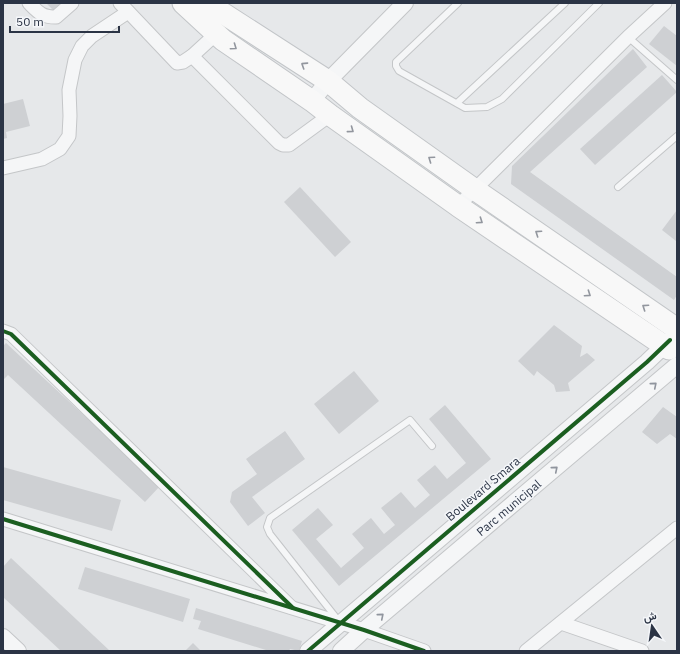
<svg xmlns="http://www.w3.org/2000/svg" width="680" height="654" font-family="'IBM Plex Sans',Vazirmatn,sans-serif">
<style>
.building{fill:#ced0d3}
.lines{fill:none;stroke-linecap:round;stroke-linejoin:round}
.service-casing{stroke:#c4c6c8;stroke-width:8}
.minor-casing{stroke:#c4c6c8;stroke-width:15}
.tertiary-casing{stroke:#c4c6c8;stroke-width:18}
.primary-casing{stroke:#c2c5c8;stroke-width:23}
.service{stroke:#f5f6f7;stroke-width:6}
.minor{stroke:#f5f6f7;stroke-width:13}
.tertiary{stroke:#f5f6f7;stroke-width:16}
.primary{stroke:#f8f8f8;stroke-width:21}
.cycleway-casing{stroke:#f4f6f9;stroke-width:6}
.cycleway{stroke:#1b5e20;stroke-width:4}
.oneway{stroke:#92969e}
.oneway2{stroke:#90959e}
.labels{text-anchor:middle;stroke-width:3;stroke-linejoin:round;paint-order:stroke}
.street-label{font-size:12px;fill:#2b3445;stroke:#f4f6f9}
</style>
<rect width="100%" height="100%" fill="#e6e8ea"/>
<!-- building -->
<g class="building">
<polygon points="46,3 61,3 53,10"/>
<polygon points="664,26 677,36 677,66 649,44"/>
<polygon points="633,49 647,67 530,172 677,277 677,295 674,300 511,184 512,166"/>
<polygon points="662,75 677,92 595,165 580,149"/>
<polygon points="23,99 30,126 6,132 7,138 3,139 3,104"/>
<polygon points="300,187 351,242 335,257 284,202"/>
<polygon points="677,210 677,241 676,241 662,230"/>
<polygon points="554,325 582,346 580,357 587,353 595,360 568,383 570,391 556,392 554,385 537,371 534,376 518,361"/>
<polygon points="6,343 160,486 145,502 8,375 3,380 3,346"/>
<polygon points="354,371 379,401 339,434 314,404"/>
<polygon points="445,405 491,459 339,586 292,530 318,508 333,525 316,539 341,568 364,548 352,534 371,518 384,534 395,525 381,508 401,492 415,508 430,495 417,480 435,465 447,479 466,463 429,419"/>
<polygon points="663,407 677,417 677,439 670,434 657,444 642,432"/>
<polygon points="285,431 305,459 252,497 265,513 248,526 230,502 232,492 257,474 246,459"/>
<polygon points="3,467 121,500 112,531 3,500"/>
<polygon points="11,558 110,651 61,651 3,597 3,567"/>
<polygon points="85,567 190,599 183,622 78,589"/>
<polygon points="196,608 302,641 299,651 290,649 289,651 269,651 198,629 201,621 193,619"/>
<polygon points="193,643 201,651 185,651"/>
</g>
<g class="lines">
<!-- service casing -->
<g class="service-casing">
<g id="service">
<polyline points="458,3 396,62 396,66 399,71 465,108 487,107 502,99 599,3"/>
<polyline points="628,37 677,80"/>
<polyline points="457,103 565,3"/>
<polyline points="618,187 677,136"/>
<polyline points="338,620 270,534 267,527 270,518 410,420 432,446"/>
</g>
</g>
<!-- minor casing -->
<g class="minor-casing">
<g id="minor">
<path d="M29 3C39 13 42 17 56 17L72 3"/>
<polyline points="120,3 177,63 183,62 192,56 216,34"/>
<polyline points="192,56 279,143 283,145 289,145 330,115"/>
<polyline points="3,168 42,159 60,149 69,136 70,116 69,90 75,60 82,46 92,36 128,12"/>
<polyline points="458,206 628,37 665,3"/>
<polyline points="3,331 11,334 291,607"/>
<polyline points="3,519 364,630 424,651"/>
<polyline points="561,623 642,651"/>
<polyline points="526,651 677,528"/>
</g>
</g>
<!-- tertiary casing -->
<g class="tertiary-casing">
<g id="tertiary">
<polyline points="312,101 328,81 405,3"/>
<polyline points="3,637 18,651"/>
<polyline points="308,651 647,362 670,340"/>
<polyline points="341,651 364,630 677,365"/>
</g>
</g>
<!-- primary casing -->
<g class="primary-casing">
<g id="primary">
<polyline points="183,3 223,40 312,101 330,115 458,206 669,349"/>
<polyline points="207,3 328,81 360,108 474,189 677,329"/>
</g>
</g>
<!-- service -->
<use href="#service" class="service"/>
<!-- minor -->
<use href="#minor" class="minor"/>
<!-- tertiary -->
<use href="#tertiary" class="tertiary"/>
<!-- primary -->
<use href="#primary" class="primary"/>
<!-- cycleway casing -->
<g class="cycleway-casing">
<g id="cycleway">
<polyline points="3,331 11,334 293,608"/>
<polyline points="3,519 364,630 424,651"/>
<polyline points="308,651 647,362 670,340"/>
</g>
</g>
<!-- cycleway -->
<use href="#cycleway" class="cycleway"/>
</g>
<!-- one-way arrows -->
<defs><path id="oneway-chevron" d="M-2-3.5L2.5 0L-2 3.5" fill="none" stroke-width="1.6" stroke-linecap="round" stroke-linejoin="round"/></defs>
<g class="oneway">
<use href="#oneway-chevron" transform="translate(234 47) rotate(35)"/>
<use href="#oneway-chevron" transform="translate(304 65) rotate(-147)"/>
<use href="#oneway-chevron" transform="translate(351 130) rotate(36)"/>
<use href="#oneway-chevron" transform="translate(431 159) rotate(-145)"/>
<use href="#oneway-chevron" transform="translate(480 221) rotate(34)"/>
<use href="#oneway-chevron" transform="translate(538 233) rotate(-146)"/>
<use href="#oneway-chevron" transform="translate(588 294) rotate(34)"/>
<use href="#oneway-chevron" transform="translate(645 307) rotate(-146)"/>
</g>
<g class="oneway2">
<use href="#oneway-chevron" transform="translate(654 385) rotate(-40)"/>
<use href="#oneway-chevron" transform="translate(555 469) rotate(-40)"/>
<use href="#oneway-chevron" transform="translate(381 616) rotate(-40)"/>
</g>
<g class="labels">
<!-- street labels -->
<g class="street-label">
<text transform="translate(483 489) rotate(-40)" y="4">Boulevard Smara</text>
<text transform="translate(509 508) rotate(-40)" y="4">Parc municipal</text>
</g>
</g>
<!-- border -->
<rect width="680" height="654" fill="none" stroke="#2b3445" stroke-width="8"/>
<!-- north arrow -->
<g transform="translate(652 626) rotate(347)" stroke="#f4f6f9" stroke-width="3" paint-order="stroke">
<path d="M0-3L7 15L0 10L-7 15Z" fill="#2b3445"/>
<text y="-6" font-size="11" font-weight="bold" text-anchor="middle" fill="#2b3445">ش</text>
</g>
<!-- scale -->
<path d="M10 26v6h109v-6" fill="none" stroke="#2b3445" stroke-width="2"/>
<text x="16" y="26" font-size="12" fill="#2b3445" stroke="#f4f6f9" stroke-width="3" paint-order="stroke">50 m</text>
</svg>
